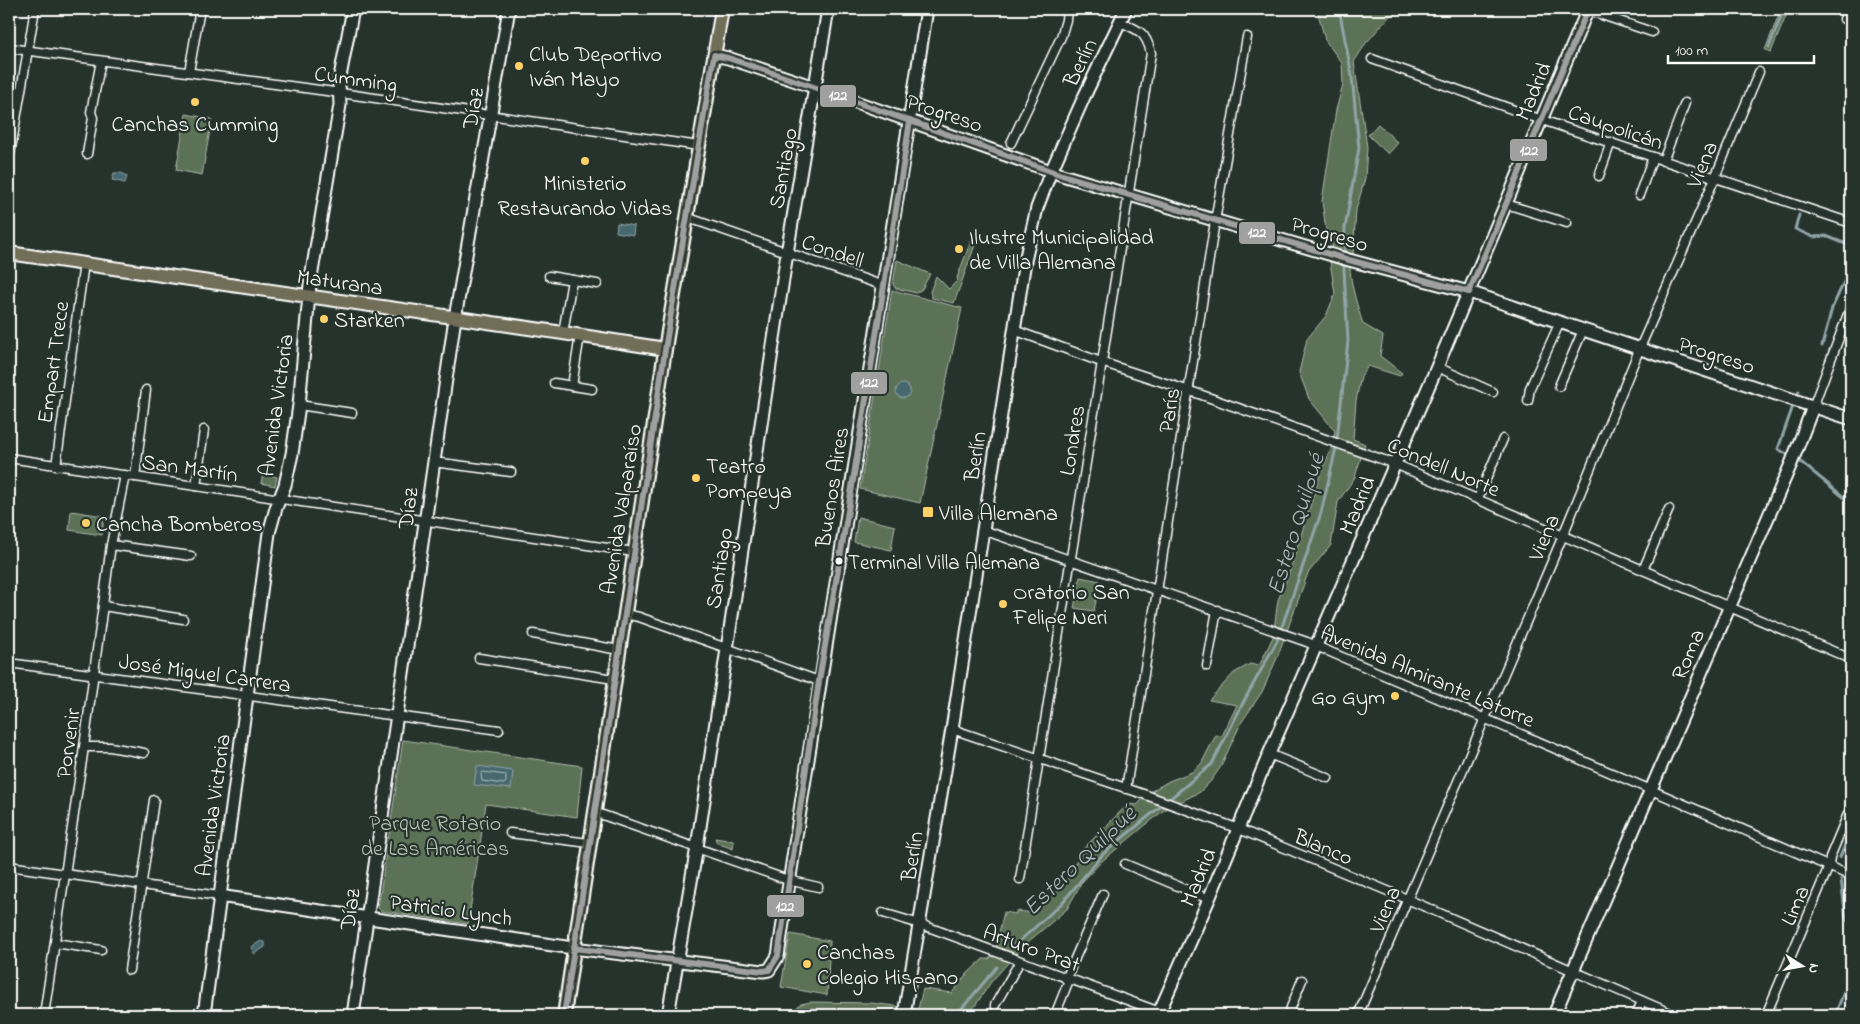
<svg xmlns="http://www.w3.org/2000/svg" width="1860" height="1024" font-family="'Indie Flower',sans-serif">
<style>
.green{fill:#5c7256;stroke:#aeb8aa}
.water{fill:#47686e;stroke:#91a4a8}
.lines{fill:none;stroke-linecap:round;stroke-linejoin:round}
.shore{stroke:#b5c3c5;stroke-width:1}
.stream{stroke:#91a4a8;stroke-width:3}
.street-casing{stroke:#fff;stroke-width:11}
.secondary-casing{stroke:#fff;stroke-width:15}
.primary-casing{stroke:#fff;stroke-width:16}
.street{stroke:#26332d;stroke-width:8}
.secondary{stroke:#26332d;stroke-width:11}
.primary{stroke:#716e59;stroke-width:12}
.secondary-bridge-casing{stroke:#fff;stroke-width:15;stroke-linecap:butt}
.secondary-bridge{stroke:#26332d;stroke-width:11}
.bus-1-casing{stroke:#26332d;stroke-width:10}
.bus-1{stroke:#a0a0a0;stroke-width:6}
.poi-dot{fill:#ffd166;stroke:#26332d;stroke-width:2}
.bus-dot{fill:#fff;stroke:#26332d;stroke-width:2}
.labels{text-anchor:middle;stroke-width:4.5;stroke-linejoin:round;paint-order:stroke}
.bus-label{font-size:21px;fill:#fff;stroke:#26332d;text-anchor:start}
.poi-label{font-size:22px;fill:#fff;stroke:#26332d;text-anchor:start}
.street-label{font-size:22px;fill:#fff;stroke:#26332d}
.park-label{font-size:22px;fill:#b6c0b3;stroke:#26332d}
.water-label{font-size:24px;font-style:italic;fill:#acbbbe;stroke:#26332d}
.line-badge{stroke:#26332d;stroke-width:2}
.badge-label{font-size:14px;text-anchor:middle;font-weight:bold;fill:#fff}
</style>
<rect width="100%" height="100%" fill="#26332d"/>
<filter id="ink" filterUnits="userSpaceOnUse"><feTurbulence type="fractalNoise" baseFrequency=".02" numOctaves="2"/><feDisplacementMap in="SourceGraphic" scale="10" xChannelSelector="R" yChannelSelector="G"/><feConvolveMatrix kernelMatrix="1 2 1 2 8 2 1 2 1" color-interpolation-filters="sRGB"/></filter>
<g filter="url(#ink)">
<!-- green -->
<g class="green">
<path d="M1317 9H1396L1366 43 1354 62 1367 147 1365 178 1356 210 1353 254H1350C1348 277 1356 302 1363 324L1383 336 1380 356 1402 373 1400 376 1368 366 1361 376 1356 401 1353 439 1365 444 1355 477 1338 502 1331 545 1308 573 1277 658 1262 692 1241 723 1220 768 1210 782 1200 792 1164 810 1102 861 1082 882 1067 909 1022 947 991 982 969 1015H788L801 1004 811 1002 871 1003 918 1009 923 989 952 993 965 976 983 959H989L996 951 997 940 1004 912 1016 914V911L1035 913 1066 881 1082 850 1128 804 1137 805 1150 792 1169 781 1192 772 1201 764 1216 735 1222 736 1237 705 1209 700 1234 673 1250 664 1259 666 1273 637 1278 600 1288 576 1321 472 1330 452 1335 431 1309 399 1299 372 1307 339 1326 316 1335 294 1330 262 1335 263 1336 250 1333 248 1326 230 1322 201 1336 110 1343 84 1342 63 1325 40Z"/>
<polygon points="1781,9 1789,9 1771,52 1765,50"/>
<polygon points="186,114 212,119 202,175 176,170"/>
<polygon points="1378,124 1398,143 1388,154 1368,135"/>
<polygon points="973,235 978,237 954,303 932,298 930,292 936,276 949,289 958,280 957,278"/>
<polygon points="897,260 930,274 922,289 916,293 895,288 893,284"/>
<polygon points="892,290 962,308 920,503 860,489"/>
<polygon points="263,473 277,477 275,486 261,483"/>
<polygon points="71,511 104,516 102,535 69,530"/>
<polygon points="858,517 895,526 891,550 854,542"/>
<polygon points="1080,577 1100,581 1094,611 1074,608"/>
<polygon points="403,740 582,766 577,817 486,804 468,924 381,911 378,908"/>
<polygon points="715,838 734,841 733,849 717,843"/>
<polygon points="790,934 830,941 827,995 781,987"/>
</g>
<!-- water -->
<g class="water">
<polygon points="114,173 121,173 127,176 125,183 112,180"/>
<polygon points="617,223 634,226 633,235 616,232"/>
<circle cx="903" cy="391" r="7"/>
<polygon points="477,766 513,771 511,789 474,785"/>
<polygon points="261,941 265,943 265,947 254,954 251,947"/>
</g>
<g class="lines">
<!-- shore -->
<polygon class="shore" points="483,772 506,775 506,782 504,784 482,781 481,774"/>
<!-- stream -->
<g class="stream">
<polyline points="1769,47 1784,9"/>
<polyline points="1799,215 1795,229 1813,237 1826,236 1851,246"/>
<polyline points="1822,346 1832,308 1844,282 1851,256"/>
<polyline points="1796,397 1799,391"/>
<polyline points="1794,403 1778,449 1802,463 1851,503"/>
<polyline points="1840,857 1851,831"/>
<polyline points="1841,879 1846,918 1851,926"/>
<polyline points="1014,946 1061,904 1103,854 1212,764 1244,701 1277,641 1321,513 1336,448 1348,341 1344,270 1345,228 1359,148 1352,76 1339,9"/>
<polyline points="805,1015 817,1011 880,1015"/>
<polyline points="947,1015 958,1013 997,967"/>
<polyline points="1832,1015 1837,1010 1851,974"/>
</g>
<!-- street casing -->
<g class="street-casing">
<g id="street">
<polyline points="1587,10 1652,32"/>
<polyline points="1844,19 1848,9"/>
<polyline points="9,48 334,92 699,146"/>
<polyline points="1372,59 1542,120 1851,223"/>
<polyline points="189,72 200,9"/>
<polyline points="1011,143 1061,37 1066,20 1067,9"/>
<polyline points="87,154 93,118 91,112 101,61"/>
<polyline points="9,160 35,9"/>
<polyline points="1663,161 1685,103"/>
<polyline points="1599,176 1611,142"/>
<polyline points="1639,195 1653,157"/>
<polyline points="1506,204 1567,223"/>
<polyline points="686,217 884,286"/>
<polyline points="549,276 597,284"/>
<polyline points="1014,330 1101,362 1199,394 1395,464 1851,659"/>
<polyline points="563,333 572,280"/>
<polyline points="1437,367 1493,392"/>
<polyline points="554,383 592,389"/>
<polyline points="572,386 580,335"/>
<polyline points="1559,386 1583,330"/>
<polyline points="1528,401 1530,388 1560,322"/>
<polyline points="299,405 352,413"/>
<polyline points="1813,407 1851,306"/>
<polyline points="9,458 634,552"/>
<polyline points="433,462 511,472"/>
<polyline points="56,466 84,263"/>
<polyline points="135,477 146,390"/>
<polyline points="196,486 204,430"/>
<polyline points="1478,498 1503,439"/>
<polyline points="983,530 1307,642 1851,876"/>
<polyline points="111,545 191,556"/>
<polyline points="1643,570 1669,509"/>
<polyline points="103,606 183,619"/>
<polyline points="624,614 639,617 819,681"/>
<polyline points="533,634 619,650"/>
<polyline points="479,658 614,679"/>
<polyline points="9,663 499,730"/>
<polyline points="1207,666 1217,610"/>
<polyline points="952,729 1146,795 1239,829 1407,899 1675,1015"/>
<polyline points="84,747 110,747 144,753"/>
<polyline points="1269,754 1328,778"/>
<polyline points="1126,789 1215,221 1247,37"/>
<polyline points="594,812 788,880 818,887"/>
<polyline points="510,833 589,843"/>
<polyline points="1125,864 1209,899"/>
<polyline points="9,866 219,896"/>
<path d="M1020 879 1151 53C1146 32 1139 30 1120 22"/>
<polyline points="883,913 920,924 1168,1015"/>
<polyline points="55,943 101,950"/>
<polyline points="129,970 154,800"/>
<polyline points="1066,979 1103,894"/>
<polyline points="995,1005 1020,961"/>
<polyline points="1850,1013 1851,1014"/>
<polyline points="44,1015 84,747 111,545 125,475"/>
<polyline points="1055,1015 1069,980"/>
<polyline points="1288,1015 1302,980"/>
<polyline points="1358,1015 1559,545 1639,350 1711,187 1759,72"/>
<polyline points="1636,1015 1642,1001"/>
<polyline points="1766,1015 1829,866 1830,857 1851,807"/>
</g>
</g>
<!-- secondary casing -->
<g class="secondary-casing">
<g id="secondary">
<polyline points="714,55 728,58 808,85 1062,175 1349,260 1469,292 1851,419"/>
<polyline points="1053,167 1084,97 1126,9"/>
<path d="M219 896 573 948 763 971 769 970 778 956C825 640 878 325 927 9"/>
<polyline points="204,1015 269,533 276,508 285,485 292,454 299,405 310,284 340,105 339,82 353,9"/>
<polyline points="353,1015 455,318 509,9"/>
<polyline points="668,1015 697,847 787,253 828,9"/>
<polyline points="904,1015 952,729 1025,261 1037,208 1048,179"/>
<polyline points="1158,1015 1209,899 1269,754 1437,367 1588,9"/>
<polyline points="1554,1015 1791,464 1813,407"/>
</g>
</g>
<!-- primary casing -->
<g class="primary-casing">
<g id="primary">
<polyline points="9,253 563,333 665,349"/>
<polyline points="564,1015 667,337 722,9"/>
</g>
</g>
<!-- street -->
<use href="#street" class="street"/>
<!-- secondary -->
<use href="#secondary" class="secondary"/>
<!-- primary -->
<use href="#primary" class="primary"/>
<!-- secondary-bridge casing -->
<g class="secondary-bridge-casing">
<polyline id="secondary-bridge" points="1048,179 1053,167"/>
</g>
<!-- secondary-bridge -->
<use href="#secondary-bridge" class="secondary-bridge"/>
<!-- bus-1 casing -->
<g class="bus-1-casing">
<g id="bus-1">
<polyline points="1469,292 1588,9"/>
<polyline points="573,948 763,971 769,970 778,956 819,681 853,481 910,121"/>
<polyline points="564,1015 667,337 714,55 728,58 808,85 1062,175 1349,260 1469,292"/>
</g>
</g>
<!-- bus-1 -->
<use href="#bus-1" class="bus-1"/>
</g>
</g>
<!-- markers -->
<g class="poi-dot">
<circle cx="519" cy="66" r="5"/>
<circle cx="195" cy="102" r="5"/>
<circle cx="585" cy="161" r="5"/>
<circle cx="959" cy="249" r="5"/>
<circle cx="324" cy="319" r="5"/>
<circle cx="696" cy="478" r="5"/>
<rect x="922" y="506" width="12" height="12" rx="2.5"/>
<circle cx="86" cy="523" r="5"/>
<circle cx="1003" cy="604" r="5"/>
<circle cx="1395" cy="696" r="5"/>
<circle cx="807" cy="964" r="5"/>
</g>
<circle class="bus-dot" cx="839" cy="561" r="4.5"/>
<g class="labels">
<!-- bus labels -->
<g class="bus-label">
<text x="848" y="569">Terminal Villa Alemana</text>
</g>
<!-- poi labels -->
<g class="poi-label">
<text x="529" y="61">Club Deportivo<tspan x="529" dy="25">Iván Mayo</tspan></text>
<text x="195" y="131" text-anchor="middle">Canchas Cumming</text>
<text x="585" y="190" text-anchor="middle">Ministerio<tspan x="585" dy="25">Restaurando Vidas</tspan></text>
<text x="969" y="244">Ilustre Municipalidad<tspan x="969" dy="25">de Villa Alemana</tspan></text>
<text x="334" y="327">Starken</text>
<text x="706" y="473">Teatro<tspan x="706" dy="25">Pompeya</tspan></text>
<text x="939" y="520">Villa Alemana</text>
<text x="96" y="531">Cancha Bomberos</text>
<text x="1013" y="599">Oratorio San<tspan x="1013" dy="25">Felipe Neri</tspan></text>
<text x="1385" y="704" text-anchor="end">Go Gym</text>
<text x="817" y="959">Canchas<tspan x="817" dy="25">Colegio Hispano</tspan></text>
</g>
<!-- street labels -->
<g class="street-label">
<text transform="translate(1079 62) rotate(-64)" y="8">Berlín</text>
<text transform="translate(356 78) rotate(8)" y="8">Cumming</text>
<text transform="translate(1532 91) rotate(-67)" y="8">Madrid</text>
<text transform="translate(472 108) rotate(-80)" y="8">Díaz</text>
<text transform="translate(945 112) rotate(19)" y="8">Progreso</text>
<text transform="translate(1616 126) rotate(19)" y="8">Caupolicán</text>
<text transform="translate(1701 164) rotate(-67)" y="8">Viena</text>
<text transform="translate(782 168) rotate(-80)" y="8">Santiago</text>
<text transform="translate(1330 233) rotate(16)" y="8">Progreso</text>
<text transform="translate(833 250) rotate(19)" y="8">Condell</text>
<text transform="translate(340 281) rotate(8)" y="8">Maturana</text>
<text transform="translate(1717 354) rotate(18)" y="8">Progreso</text>
<text transform="translate(52 362) rotate(-82)" y="8">Empart Trece</text>
<text transform="translate(275 405) rotate(-82)" y="8">Avenida Victoria</text>
<text transform="translate(1168 410) rotate(-81)" y="8">París</text>
<text transform="translate(1071 440) rotate(-81)" y="8">Londres</text>
<text transform="translate(974 456) rotate(-81)" y="8">Berlín</text>
<text transform="translate(1444 466) rotate(23)" y="8">Condell Norte</text>
<text transform="translate(190 467) rotate(8)" y="8">San Martín</text>
<text transform="translate(831 487) rotate(-81)" y="8">Buenos Aires</text>
<text transform="translate(1356 505) rotate(-67)" y="8">Madrid</text>
<text transform="translate(407 508) rotate(-82)" y="8">Díaz</text>
<text transform="translate(620 509) rotate(-81)" y="8">Avenida Valparaíso</text>
<text transform="translate(1543 537) rotate(-67)" y="8">Viena</text>
<text transform="translate(718 568) rotate(-81)" y="8">Santiago</text>
<text transform="translate(1687 654) rotate(-67)" y="8">Roma</text>
<text transform="translate(205 672) rotate(8)" y="8">José Miguel Carrera</text>
<text transform="translate(1428 675) rotate(23)" y="8">Avenida Almirante Latorre</text>
<text transform="translate(67 743) rotate(-82)" y="8">Porvenir</text>
<text transform="translate(212 805) rotate(-82)" y="8">Avenida Victoria</text>
<text transform="translate(1324 846) rotate(23)" y="8">Blanco</text>
<text transform="translate(911 856) rotate(-81)" y="8">Berlín</text>
<text transform="translate(1197 877) rotate(-67)" y="8">Madrid</text>
<text transform="translate(1794 905) rotate(-67)" y="8">Lima</text>
<text transform="translate(349 909) rotate(-82)" y="8">Díaz</text>
<text transform="translate(451 909) rotate(8)" y="8">Patricio Lynch</text>
<text transform="translate(1384 909) rotate(-67)" y="8">Viena</text>
<text transform="translate(1032 947) rotate(20)" y="8">Arturo Prat</text>
</g>
<!-- park labels -->
<g class="park-label">
<text x="435" y="830">Parque Rotario<tspan x="435" dy="25">de Las Américas</tspan></text>
</g>
<!-- water labels -->
<g class="water-label">
<text transform="translate(1295 524) rotate(-73)" y="8">Estero Quilpué</text>
<text transform="translate(1079 860) rotate(-44)" y="8">Estero Quilpué</text>
</g>
</g>
<g class="line-badge">
<rect x="819" y="84" width="38" height="24" rx="5" fill="#a0a0a0"/>
<rect x="1509" y="138" width="39" height="24" rx="5" fill="#a0a0a0"/>
<rect x="1238" y="221" width="38" height="24" rx="5" fill="#a0a0a0"/>
<rect x="850" y="371" width="38" height="24" rx="5" fill="#a0a0a0"/>
<rect x="766" y="894" width="39" height="24" rx="5" fill="#a0a0a0"/>
</g>
<g class="badge-label">
<text x="838" y="100">122</text>
<text x="1529" y="155">122</text>
<text x="1257" y="237">122</text>
<text x="869" y="387">122</text>
<text x="785" y="911">122</text>
</g>
<!-- margin -->
<rect width="1860" height="1024" fill="none" stroke="#26332d" stroke-width="30"/>
<rect x="15" y="15" width="1830" height="994" fill="none" stroke="#fff" stroke-width="2" filter="url(#ink)"/>
<!-- north arrow -->
<g transform="translate(1802 966) rotate(101)" stroke="#26332d" stroke-width="4" paint-order="stroke">
<path d="M0-4L9 19L0 12L-9 19Z" fill="#ffffff"/>
<text y="-8" font-size="14" font-weight="bold" text-anchor="middle" fill="#ffffff">N</text>
</g>
<!-- scale -->
<path d="M1668 55v8h146v-8" fill="none" stroke="#ffffff" stroke-width="2.5"/>
<text x="1675" y="55" font-size="15" fill="#ffffff" stroke="#26332d" stroke-width="4" paint-order="stroke">100 m</text>
</svg>
